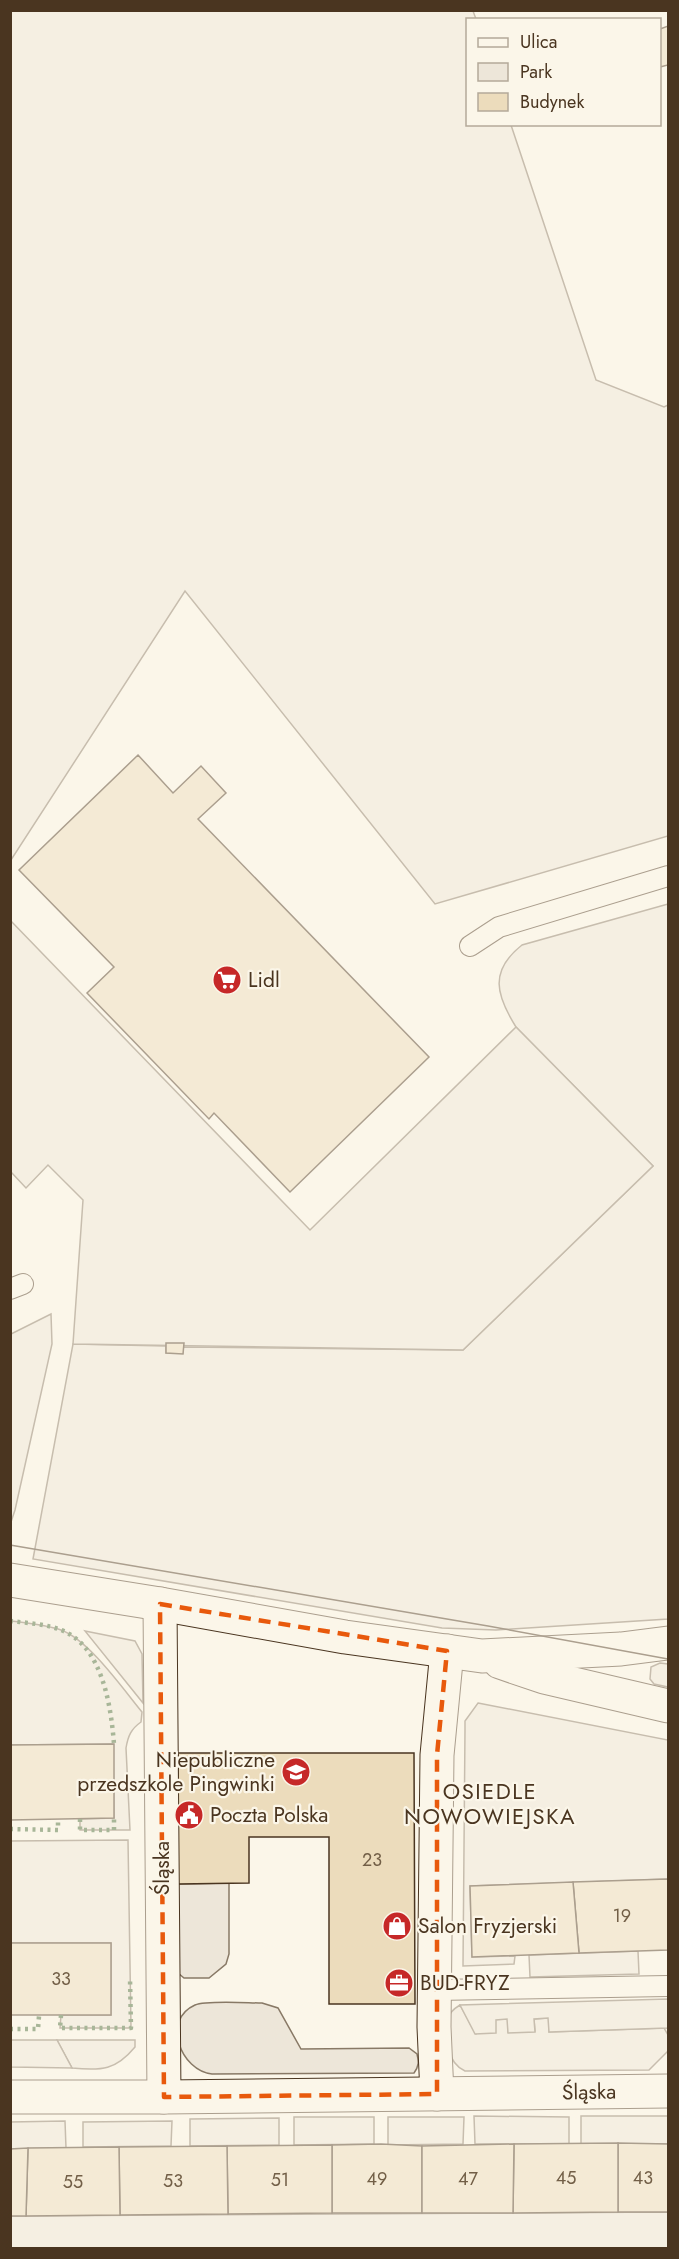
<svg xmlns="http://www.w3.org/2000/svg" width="679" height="2259" font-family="Jost,sans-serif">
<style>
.green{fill:#ede6d9;stroke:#887966;stroke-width:1.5}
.parking{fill:#ede7d9;stroke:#887966;stroke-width:1.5}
.building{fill:#ecdcbc;stroke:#4a3520;stroke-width:1.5}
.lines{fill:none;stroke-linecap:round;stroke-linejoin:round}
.lane-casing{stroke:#4a3520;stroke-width:22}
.street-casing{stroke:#4a3520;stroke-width:35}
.secondary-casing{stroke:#4a3520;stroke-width:35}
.lane{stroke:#fbf6e9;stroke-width:20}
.street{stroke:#fbf6e9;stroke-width:33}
.secondary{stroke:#fbf6e9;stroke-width:33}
.tram{stroke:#4a3520;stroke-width:1.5}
.hedge{stroke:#436837;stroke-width:4.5;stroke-dasharray:3 4.5;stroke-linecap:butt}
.marked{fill:none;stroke:#e8590c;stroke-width:4.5;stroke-dasharray:12 8;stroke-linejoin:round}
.labels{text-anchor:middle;stroke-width:4.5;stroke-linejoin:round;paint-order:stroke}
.number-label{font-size:18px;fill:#725f47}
.poi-label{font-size:21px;fill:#4a3520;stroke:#fbf6e9;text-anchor:start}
.street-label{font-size:21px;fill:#4a3520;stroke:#fbf6e9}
.neighbourhood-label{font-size:22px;letter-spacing:1.5px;fill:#4a3520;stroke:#fbf6e9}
</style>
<rect width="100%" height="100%" fill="#fbf6e9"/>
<!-- green -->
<g class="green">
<polygon points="11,10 473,11 476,19 468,20 468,124 511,125 596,380 664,407 668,405 668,836 435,904 185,591 11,860"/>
<path d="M668 904V1619L496 1630 442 1628 33 1559 73 1344 166 1346V1353H183V1347L463 1350 653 1166 516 1027C496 995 489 971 522 945Z"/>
<polygon points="51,1314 52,1344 15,1510 11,1522 11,1334"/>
<path d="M11 1621C27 1623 46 1625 61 1630 89 1640 123 1689 142 1712L141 1722C131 1729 128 1736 126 1748L130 1830H80V1819L114 1818 113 1744 11 1745Z"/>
<polygon points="85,1631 135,1641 142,1654 143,1703"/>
<polygon points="660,1663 668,1664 668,1687 654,1684 650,1679 651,1667"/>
<polygon points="478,1703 668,1740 668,1879 470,1886 472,1957 515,1956 514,1964 463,1966 465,1729 465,1721"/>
<polygon points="128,1840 131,2028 60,2028 61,2015 111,2015 111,1943 11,1943 10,1841"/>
<polygon points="229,1883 229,1954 226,1964 209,1978 184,1978 178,1973 178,1884"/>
<polygon points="638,1951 639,1974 530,1977 529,1955"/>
<path d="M262 2003 278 2008 301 2049 409 2048 417 2054C419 2062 419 2066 414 2073L212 2074C181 2071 161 2020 195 2005 206 2000 248 2003 262 2003Z"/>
<path d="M460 2005 476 2034 496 2019H508V2032L535 2031 534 2019 549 2018V2032L664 2028 668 2035V2051L649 2070 465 2071C447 2063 444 2037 448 2019 449 2012 455 2008 460 2005Z"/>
<path d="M57 2040H135V2047C116 2070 102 2071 72 2068Z"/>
<polygon points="474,2116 569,2117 569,2144 475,2144"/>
<rect x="581" y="2116" width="87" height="28"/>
<polygon points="294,2117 374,2117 374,2144 294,2145"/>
<polygon points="388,2117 464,2117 463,2144 388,2145"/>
<polygon points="279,2118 279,2145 190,2146 190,2119"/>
<polygon points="65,2121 66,2148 11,2149 10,2122"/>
<polygon points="172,2121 171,2146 83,2147 83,2122"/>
<polygon points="668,2212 668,2248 11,2248 11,2216"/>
</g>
<!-- parking -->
<g class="parking">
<polygon points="10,920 310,1230 516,1027 653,1166 463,1350 73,1344 83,1200 48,1165 26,1188 11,1172"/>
<polygon points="668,1999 668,2028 549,2032 548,2018 534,2019 535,2032 508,2033 507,2019 496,2020 496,2033 475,2034 460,2005"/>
<polygon points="11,2040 57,2040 72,2068 11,2067"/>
</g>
<!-- building -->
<g class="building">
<polygon points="668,26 668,65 660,67 660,29"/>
<polygon points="138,755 173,793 201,766 226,793 198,819 429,1057 290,1192 214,1113 209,1119 87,993 114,967 19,870"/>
<polygon points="166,1343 184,1343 183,1354 166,1353"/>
<polygon points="114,1744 114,1818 10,1820 10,1745"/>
<polygon points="178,1753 414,1753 415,2004 329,2004 329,1837 249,1837 249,1883 178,1884"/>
<polygon points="668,1879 668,1950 579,1953 573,1882"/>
<polygon points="573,1882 579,1953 472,1957 470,1886"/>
<rect x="10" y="1943" width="101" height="72"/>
<polygon points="618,2143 668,2144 668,2212 618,2212"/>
<polygon points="618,2143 618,2212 513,2213 514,2144"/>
<polygon points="381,2144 422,2146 422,2213 332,2213 332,2145"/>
<polygon points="514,2144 513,2213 422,2213 422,2146"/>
<polygon points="332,2145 332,2213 228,2214 227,2146"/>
<polygon points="227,2146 228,2214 120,2215 119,2147"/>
<polygon points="119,2147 120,2215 26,2216 28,2148"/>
<polygon points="28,2148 26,2216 10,2216 10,2149"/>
</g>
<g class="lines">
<!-- lane casing -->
<g class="lane-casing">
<g id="lane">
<polyline points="470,946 499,927 668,876"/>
<polyline points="10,1289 23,1284"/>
<polyline points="435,1990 668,1986"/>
</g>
</g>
<!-- street casing -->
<g class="street-casing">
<g id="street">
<polyline points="160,1604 164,2097"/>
<polyline points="437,2094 434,2027 437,1755 447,1651"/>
<polyline points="10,2097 164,2097 668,2091"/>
</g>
</g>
<!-- secondary casing -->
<g class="secondary-casing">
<g id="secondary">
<polyline points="10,1580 160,1604 345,1637 482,1656 621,1649 668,1643"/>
<polyline points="500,1662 544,1677 668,1706"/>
</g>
</g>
<!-- lane -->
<use href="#lane" class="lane"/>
<!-- street -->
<use href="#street" class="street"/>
<!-- secondary -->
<use href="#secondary" class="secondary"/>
<!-- tram -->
<polyline class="tram" points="10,1545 488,1626 668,1659"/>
<!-- hedge -->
<g class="hedge">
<path d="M10 1621C27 1623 46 1624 61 1630 103 1646 111 1707 114 1744"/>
<polyline points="80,1819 80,1830 114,1830 114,1818"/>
<polyline points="10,1829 58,1830 58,1820"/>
<polyline points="61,2015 60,2028 131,2028 130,1978"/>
<polyline points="10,2029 38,2029 39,2016"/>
</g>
</g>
<!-- marked area -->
<path d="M0 0H679V2259H0ZM160 1604 447 1651 437 1755V2094L164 2097Z" fill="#fbf6e9" fill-opacity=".55" fill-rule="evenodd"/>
<path class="marked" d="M160 1604 447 1651 437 1755V2094L164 2097Z"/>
<!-- icons -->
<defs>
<g id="supermarket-disc" transform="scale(1.5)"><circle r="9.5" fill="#c62828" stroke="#fbf6e9"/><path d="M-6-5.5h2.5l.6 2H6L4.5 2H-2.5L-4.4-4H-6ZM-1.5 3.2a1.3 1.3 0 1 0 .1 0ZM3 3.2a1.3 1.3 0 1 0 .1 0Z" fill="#fff"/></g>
<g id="school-disc" transform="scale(1.5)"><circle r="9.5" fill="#c62828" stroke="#fbf6e9"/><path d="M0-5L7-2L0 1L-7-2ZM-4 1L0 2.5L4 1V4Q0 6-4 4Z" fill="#fff"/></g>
<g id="civic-disc" transform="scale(1.5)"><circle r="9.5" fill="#c62828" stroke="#fbf6e9"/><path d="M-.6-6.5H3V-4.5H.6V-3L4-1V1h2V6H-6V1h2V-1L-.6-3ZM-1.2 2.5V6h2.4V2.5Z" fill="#fff"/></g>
<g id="shop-disc" transform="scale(1.5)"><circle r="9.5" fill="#c62828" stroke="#fbf6e9"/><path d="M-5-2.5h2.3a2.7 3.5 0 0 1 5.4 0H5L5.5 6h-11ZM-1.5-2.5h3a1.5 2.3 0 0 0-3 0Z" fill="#fff"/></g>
<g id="office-disc" transform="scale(1.5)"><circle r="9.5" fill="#c62828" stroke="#fbf6e9"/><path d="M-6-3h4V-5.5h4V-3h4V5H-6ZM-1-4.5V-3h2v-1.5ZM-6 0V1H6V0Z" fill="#fff"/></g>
</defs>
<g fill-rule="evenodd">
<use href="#supermarket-disc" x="227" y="980"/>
<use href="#school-disc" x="296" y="1772"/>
<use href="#civic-disc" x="189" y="1815"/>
<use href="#shop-disc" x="397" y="1926"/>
<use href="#office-disc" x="399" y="1983"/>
</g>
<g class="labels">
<!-- number labels -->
<g class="number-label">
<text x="372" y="1866">23</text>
<text x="622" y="1922">19</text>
<text x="61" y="1985">33</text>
<text x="566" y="2184">45</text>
<text x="643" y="2184">43</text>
<text x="377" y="2185">49</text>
<text x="468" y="2185">47</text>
<text x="280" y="2186">51</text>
<text x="173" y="2187">53</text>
<text x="73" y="2188">55</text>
</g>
<!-- poi labels -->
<g class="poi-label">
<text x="248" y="987">Lidl</text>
<text x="275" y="1767" text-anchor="end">Niepubliczne<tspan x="275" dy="24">przedszkole Pingwinki</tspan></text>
<text x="210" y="1822">Poczta Polska</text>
<text x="418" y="1933">Salon Fryzjerski</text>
<text x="420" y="1990">BUD-FRYZ</text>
</g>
<!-- street labels -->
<g class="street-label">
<text transform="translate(162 1868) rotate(-90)" y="7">Śląska</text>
<text transform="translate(589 2092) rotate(-1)" y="7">Śląska</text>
</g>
<!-- neighbourhood labels -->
<g class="neighbourhood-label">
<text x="490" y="1799">OSIEDLE<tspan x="490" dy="25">NOWOWIEJSKA</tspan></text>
</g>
</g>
<!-- border -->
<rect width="679" height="2259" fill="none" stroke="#4a3520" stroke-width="24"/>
<!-- legend -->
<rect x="466" y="18" width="195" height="108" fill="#fbf6e9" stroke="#b4a999" stroke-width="1.5"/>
<rect x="478" y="38" width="30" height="9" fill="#fbf6e9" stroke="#b4a999" stroke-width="1.5"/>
<text x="520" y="48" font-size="18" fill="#4a3520">Ulica</text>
<rect x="478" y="63" width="30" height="18" fill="#ede6d9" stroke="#b4a999" stroke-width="1.5"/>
<text x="520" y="78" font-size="18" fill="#4a3520">Park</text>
<rect x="478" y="93" width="30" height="18" fill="#ecdcbc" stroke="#b4a999" stroke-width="1.5"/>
<text x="520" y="108" font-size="18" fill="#4a3520">Budynek</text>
</svg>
